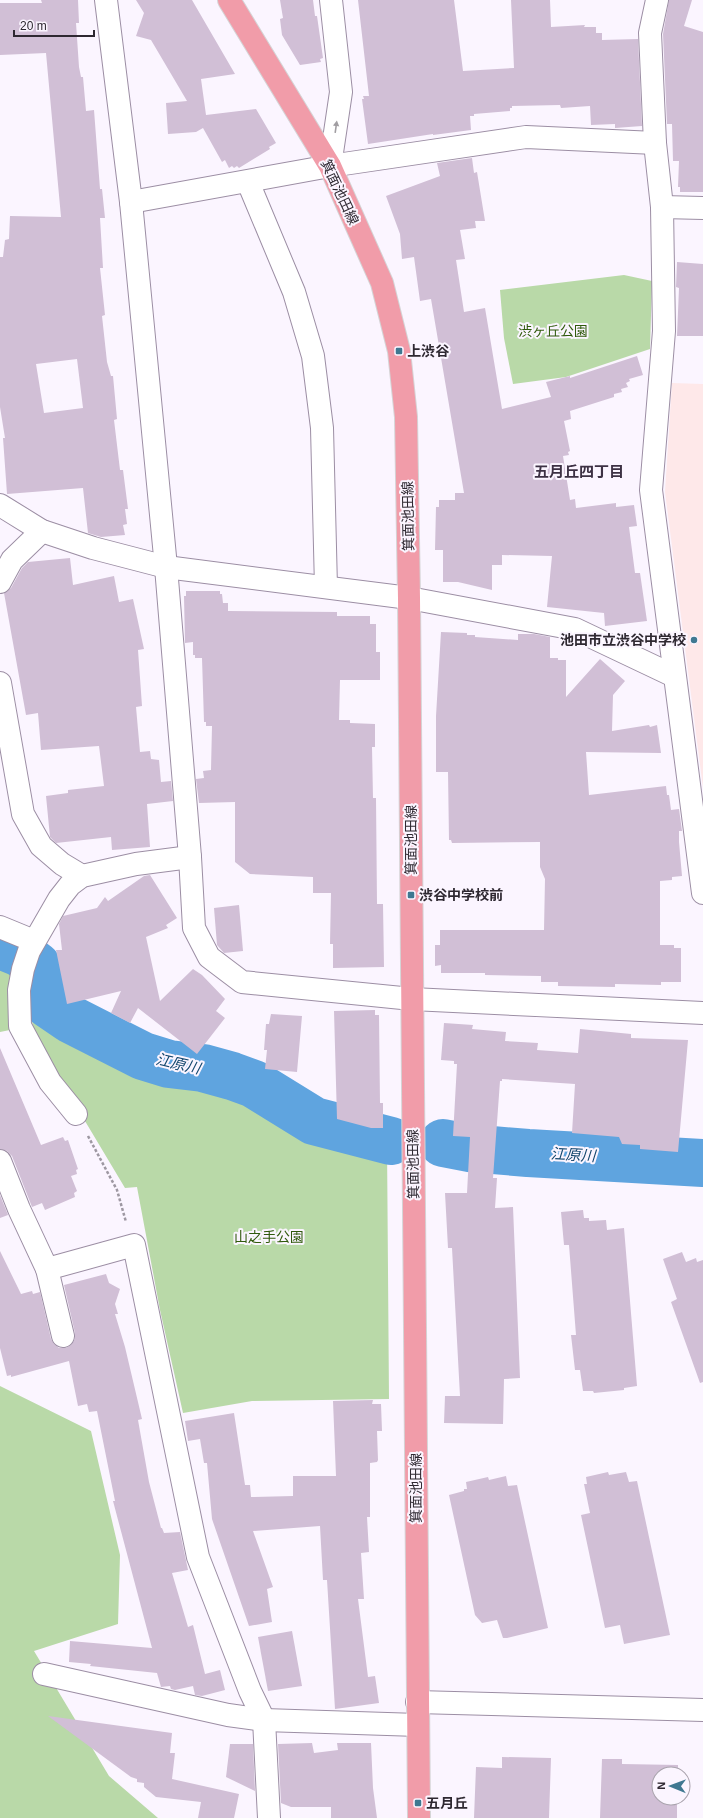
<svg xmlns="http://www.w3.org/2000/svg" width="703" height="1818" font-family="Helvetica,'Noto Sans JP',sans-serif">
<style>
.education{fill:#fee8e9}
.green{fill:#b9d9a8}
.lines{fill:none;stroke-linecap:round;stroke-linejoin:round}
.river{stroke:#5fa4df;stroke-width:48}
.building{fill:#d1bfd6;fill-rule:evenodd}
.minor-casing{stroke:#9c8ea4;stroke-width:24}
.major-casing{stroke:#d5d4d6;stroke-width:24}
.path{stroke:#9e98a2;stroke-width:2.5;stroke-dasharray:3 2;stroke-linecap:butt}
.minor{stroke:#fff;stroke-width:22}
.major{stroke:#f19ca9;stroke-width:22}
.oneway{fill:#a19ea2}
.poi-dot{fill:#3f7891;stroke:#fbf5ff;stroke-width:1.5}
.labels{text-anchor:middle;stroke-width:4;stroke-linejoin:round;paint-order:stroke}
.street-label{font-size:14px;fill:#2e2831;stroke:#fbf5ff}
.park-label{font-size:14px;fill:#305a0c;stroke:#fbf5ff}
.poi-label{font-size:14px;font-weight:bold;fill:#2e2831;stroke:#fbf5ff;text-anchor:start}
.neighbourhood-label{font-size:15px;font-weight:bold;fill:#3d3144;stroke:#fbf5ff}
.water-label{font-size:15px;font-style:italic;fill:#12466d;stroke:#fbf5ff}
</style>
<rect width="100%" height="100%" fill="#fbf5ff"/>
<!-- education -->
<polygon class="education" points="672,383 703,384 703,788 665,492"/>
<!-- green -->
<g class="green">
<polygon points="624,275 652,281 650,349 566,377 513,384 504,338 500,290"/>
<polygon points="0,948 35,958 10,1030 0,1032"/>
<path d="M33 976 40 1002 54 1015 141 1063 194 1070 234 1079 319 1127 387 1143 389 1399 252 1401 183 1413 160 1310 137 1187 125 1188 36 1039C30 1017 28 999 33 976Z"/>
<polygon points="0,1386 91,1431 120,1555 118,1624 34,1651 109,1776 158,1818 0,1818"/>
</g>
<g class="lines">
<!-- river -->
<g class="river">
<polyline points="0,945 20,953 37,966 41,993 48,1004 70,1019 143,1056 169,1064 203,1068 232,1076 254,1084 314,1121 391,1141"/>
<polyline points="443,1143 469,1148 528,1153 703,1163"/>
</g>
</g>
<!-- building -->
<g class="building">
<path d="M41 0H78L79 23H76L79 67 81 77H83L86 111 94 110 100 189H102L105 218H100L103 268H100L105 315 102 316 107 362 111 376H113L117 419 114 420 120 470H123L128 509H125L127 524 123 525 125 535 101 537 88 533 83 488 7 494 3 438H5L0 407V257H3L5 240 9 239 10 216 61 217 46 53 0 55V3H42ZM77 359 83 408 44 413 36 364Z"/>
<polygon points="136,0 192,0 235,74 201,79 206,115 256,109 276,143 269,147 270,149 239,168 237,166 234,168 232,166 229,168 225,160 222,162 203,128 196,132 168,134 166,103 187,101 151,40 136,36 144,13"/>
<polygon points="280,0 313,0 315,16 317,16 323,58 320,59 321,62 300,65 282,35 280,19 283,18"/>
<polygon points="358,0 454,0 463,71 514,68 511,0 550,0 551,27 585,25 584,27 596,27 596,33 602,33 602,40 638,39 642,126 615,128 615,124 591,125 590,106 561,108 560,105 512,106 512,108 510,108 510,111 474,114 474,116 470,116 471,130 433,135 433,134 368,144 362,99 364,99 363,96 369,96"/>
<polygon points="669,0 692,0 684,26 703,32 703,192 680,192 680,187 678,187 679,161 673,161 672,124 667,124 663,34"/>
<polygon points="472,158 474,173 477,172 485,221 475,221 476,228 460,230 465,259 456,260 464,312 485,308 502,409 551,397 546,382 570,376 570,378 637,356 643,375 629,379 630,381 626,383 628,387 621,389 622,392 614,394 614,397 570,411 571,419 564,421 570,451 568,452 569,455 563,456 570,500 575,499 576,508 616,503 616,507 634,505 637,526 629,527 635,573 640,573 647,621 605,626 604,613 547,607 552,556 502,555 502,565 492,565 492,590 458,582 443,582 443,550 435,550 436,507 439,507 439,500 455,500 455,493 464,493 431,299 420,301 414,257 402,259 400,234 386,196 440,176 437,163"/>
<polygon points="677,262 703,264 703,336 677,336 679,288 676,287"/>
<polygon points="70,558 73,585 114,576 119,602 133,599 144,649 138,650 142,706 136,707 140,752 150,751 151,759 159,760 161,782 171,781 173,801 147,804 150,847 112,850 111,837 56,843 50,837 46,796 68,793 68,790 104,786 99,746 41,750 38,713 26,715 4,593 11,588 22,568 28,562"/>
<polygon points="186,591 220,591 220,594 222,594 223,603 228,603 228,611 337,612 337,616 370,616 370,624 376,624 376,652 380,652 380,680 340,680 339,720 350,720 350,723 375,724 375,747 372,747 373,798 376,798 377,904 383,904 384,967 333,968 333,944 330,944 331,893 313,893 313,877 250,874 235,862 235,802 199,803 196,779 204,778 203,771 211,770 212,726 206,726 206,722 204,722 202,658 195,658 195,655 193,655 193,642 185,643 184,596 186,596"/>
<polygon points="441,632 467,633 467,635 475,635 475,637 518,640 518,634 534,634 550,637 550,658 558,658 558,660 566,660 566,697 600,659 625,681 613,695 612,731 649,725 650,727 657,725 661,753 586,752 589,795 666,786 667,795 669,795 671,810 679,809 682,831 679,831 679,842 682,876 672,877 672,880 660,881 660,945 674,945 674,948 681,948 681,982 661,982 661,985 615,984 615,987 558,986 558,982 541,982 541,976 485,975 485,973 441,973 441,965 435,966 435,945 440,945 440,930 544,930 545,879 540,867 540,842 452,843 451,840 449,840 448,772 436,772 436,716"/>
<polygon points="150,875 177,918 166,925 168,928 146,937 160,1001 193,969 202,975 225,999 216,1011 225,1018 197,1054 138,1008 130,1023 111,1013 121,991 67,1004 56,950 62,950 59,924 63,916 97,908 105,897 108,901 144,876"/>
<polygon points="239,905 243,951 224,953 217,945 214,908"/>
<polygon points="375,1010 375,1015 379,1015 380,1103 383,1103 383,1128 371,1128 337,1119 334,1011"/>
<polygon points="271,1014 302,1016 297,1072 265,1069 267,1050 264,1050 266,1024 269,1024"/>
<polygon points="444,1023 473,1025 472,1029 506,1032 505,1041 538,1043 537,1050 578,1053 580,1029 631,1034 631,1038 688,1040 678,1152 640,1149 640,1145 622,1144 619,1137 572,1133 575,1084 502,1079 502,1081 500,1081 493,1178 497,1178 495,1208 513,1207 520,1378 504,1379 503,1424 444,1423 445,1396 460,1396 452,1248 448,1248 445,1193 467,1193 470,1137 453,1136 457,1064 454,1064 454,1061 441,1060"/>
<polygon points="0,1048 41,1145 63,1137 65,1141 68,1140 78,1169 76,1170 77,1174 71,1176 77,1191 74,1193 75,1197 45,1210 42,1203 32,1207 12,1156 7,1151 0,1149"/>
<polygon points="0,1195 8,1215 0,1218"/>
<polygon points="583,1210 584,1218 589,1218 589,1221 606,1220 607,1230 624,1228 637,1386 624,1388 624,1390 594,1393 593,1391 583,1391 580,1370 575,1370 571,1335 576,1335 569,1245 564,1245 561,1212"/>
<polygon points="0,1251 21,1294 32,1291 33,1294 40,1292 51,1339 54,1344 59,1348 66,1348 71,1345 75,1339 75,1333 64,1285 106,1274 109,1283 120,1289 115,1304 118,1314 115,1314 125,1347 142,1419 138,1420 149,1482 161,1528 162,1528 164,1533 180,1532 188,1570 172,1573 188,1627 193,1625 205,1674 220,1670 225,1690 202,1696 195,1695 193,1686 175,1690 171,1689 170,1686 161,1687 157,1673 90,1666 91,1664 69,1662 70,1641 152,1648 113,1501 115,1501 97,1411 89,1412 87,1404 78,1406 69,1361 11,1377 11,1375 7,1376 0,1348"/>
<polygon points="682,1252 686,1262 696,1258 697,1262 703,1260 703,1382 700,1383 671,1302 677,1299 663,1259"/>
<polygon points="373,1400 372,1404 381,1404 382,1431 377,1431 378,1460 377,1462 370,1463 370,1517 367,1517 369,1552 361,1553 364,1599 358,1599 368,1677 375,1676 379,1703 335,1709 327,1580 323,1580 320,1526 253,1531 273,1587 267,1589 272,1622 249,1626 212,1519 207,1463 204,1463 200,1439 188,1441 185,1421 234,1413 245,1485 250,1485 251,1497 293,1496 293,1476 336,1476 333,1401"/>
<polygon points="608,1472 609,1475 626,1472 629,1482 637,1481 670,1635 624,1644 620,1625 605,1628 581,1515 590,1513 584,1484 587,1484 586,1477"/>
<polygon points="506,1476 508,1486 517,1485 548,1628 507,1638 503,1638 497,1620 482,1623 475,1615 449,1495 464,1491 464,1489 467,1489 466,1482 488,1477 489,1480"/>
<polygon points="292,1631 302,1686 268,1691 258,1637"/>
<polygon points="48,1716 172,1733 170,1753 175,1753 172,1779 239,1794 234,1818 198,1818 201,1802 156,1797 144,1787 144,1783 137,1782 137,1779 131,1777"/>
<polygon points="312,1743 314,1753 338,1750 337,1743 371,1743 373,1788 377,1818 331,1818 331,1807 291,1807 281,1803 278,1744"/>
<polygon points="230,1744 253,1744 255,1791 226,1777"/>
<polygon points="502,1757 551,1758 549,1818 474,1818 476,1767 502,1768"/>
<polygon points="602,1759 622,1759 622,1764 678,1765 678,1774 659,1774 659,1798 677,1798 677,1818 600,1818"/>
</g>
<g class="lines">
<!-- minor casing -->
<g class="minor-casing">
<g id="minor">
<polyline points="106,0 131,202 166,567 190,857 194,928 209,957 242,982 412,999 703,1013"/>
<polyline points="657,0 650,33 655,143 662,207 664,331 651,490 703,893"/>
<polyline points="330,166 341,92 331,0"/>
<polyline points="248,182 294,292 313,356 322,428 326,587"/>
<polyline points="131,202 330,166 526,137 655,143"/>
<polyline points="662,207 703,208"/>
<polyline points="0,505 42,531 93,548 166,567 409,598 575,629 674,676"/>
<polyline points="0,582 12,560 42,531"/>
<polyline points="0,683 23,814 41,846 62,864 82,876"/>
<polyline points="0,927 34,941"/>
<polyline points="76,1114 50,1082 20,1026 19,990 23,969 29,951 59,899 70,885 82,876 136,864 190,857"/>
<polyline points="0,1161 19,1209 47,1269 134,1245 198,1557 250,1691 264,1720 269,1818"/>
<polyline points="47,1269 63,1336"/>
<polyline points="44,1674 228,1715 264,1720 418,1725"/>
<polyline points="417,1702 703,1710"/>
</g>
</g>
<!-- major casing -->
<g class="major-casing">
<polyline id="major" points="229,0 330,166 382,283 399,351 406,417 409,598 419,1818"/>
</g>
<!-- path -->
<polyline class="path" points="88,1136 117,1190 126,1222"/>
<!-- minor -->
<use href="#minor" class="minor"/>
<!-- major -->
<use href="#major" class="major"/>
</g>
<!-- one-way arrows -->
<defs><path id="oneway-solid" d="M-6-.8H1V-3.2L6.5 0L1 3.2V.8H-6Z"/></defs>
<use class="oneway" href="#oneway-solid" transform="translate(336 127) rotate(-82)"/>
<!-- markers -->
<g class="poi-dot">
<rect x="395" y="347" width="8" height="8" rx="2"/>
<circle cx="694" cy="640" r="4"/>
<rect x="407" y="891" width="8" height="8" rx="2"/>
<rect x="414" y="1799" width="8" height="8" rx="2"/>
</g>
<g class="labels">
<!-- street labels -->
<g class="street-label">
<text transform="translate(340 192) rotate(65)" y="5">箕面池田線</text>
<text transform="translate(408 516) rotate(-91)" y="5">箕面池田線</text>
<text transform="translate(411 840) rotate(-90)" y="5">箕面池田線</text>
<text transform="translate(413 1164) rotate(-91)" y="5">箕面池田線</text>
<text transform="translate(416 1488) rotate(-90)" y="5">箕面池田線</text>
</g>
<!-- park labels -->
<g class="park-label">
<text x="553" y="336">渋ヶ丘公園</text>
<text x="269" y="1242">山之手公園</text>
</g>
<!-- poi labels -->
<g class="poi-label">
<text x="407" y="356">上渋谷</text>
<text x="686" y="645" text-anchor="end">池田市立渋谷中学校</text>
<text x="419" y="900">渋谷中学校前</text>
<text x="426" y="1808">五月丘</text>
</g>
<!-- neighbourhood labels -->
<g class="neighbourhood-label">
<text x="579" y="477">五月丘四丁目</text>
</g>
<!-- water labels -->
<g class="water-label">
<text transform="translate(178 1064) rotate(13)" y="5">江原川</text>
<text transform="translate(573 1155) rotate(3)" y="5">江原川</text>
</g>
</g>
<!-- north arrow -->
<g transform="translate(671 1786) rotate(271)"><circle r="19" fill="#fbf5ff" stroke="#a9a3ad"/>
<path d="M0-3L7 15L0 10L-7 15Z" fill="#3f7891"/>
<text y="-6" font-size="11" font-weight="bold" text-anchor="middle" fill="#2e2831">N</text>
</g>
<!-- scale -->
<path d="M14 30v6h80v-6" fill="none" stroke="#2e2831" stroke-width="2"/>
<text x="20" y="30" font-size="12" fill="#2e2831" stroke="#fbf5ff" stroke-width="3" paint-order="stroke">20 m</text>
</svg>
